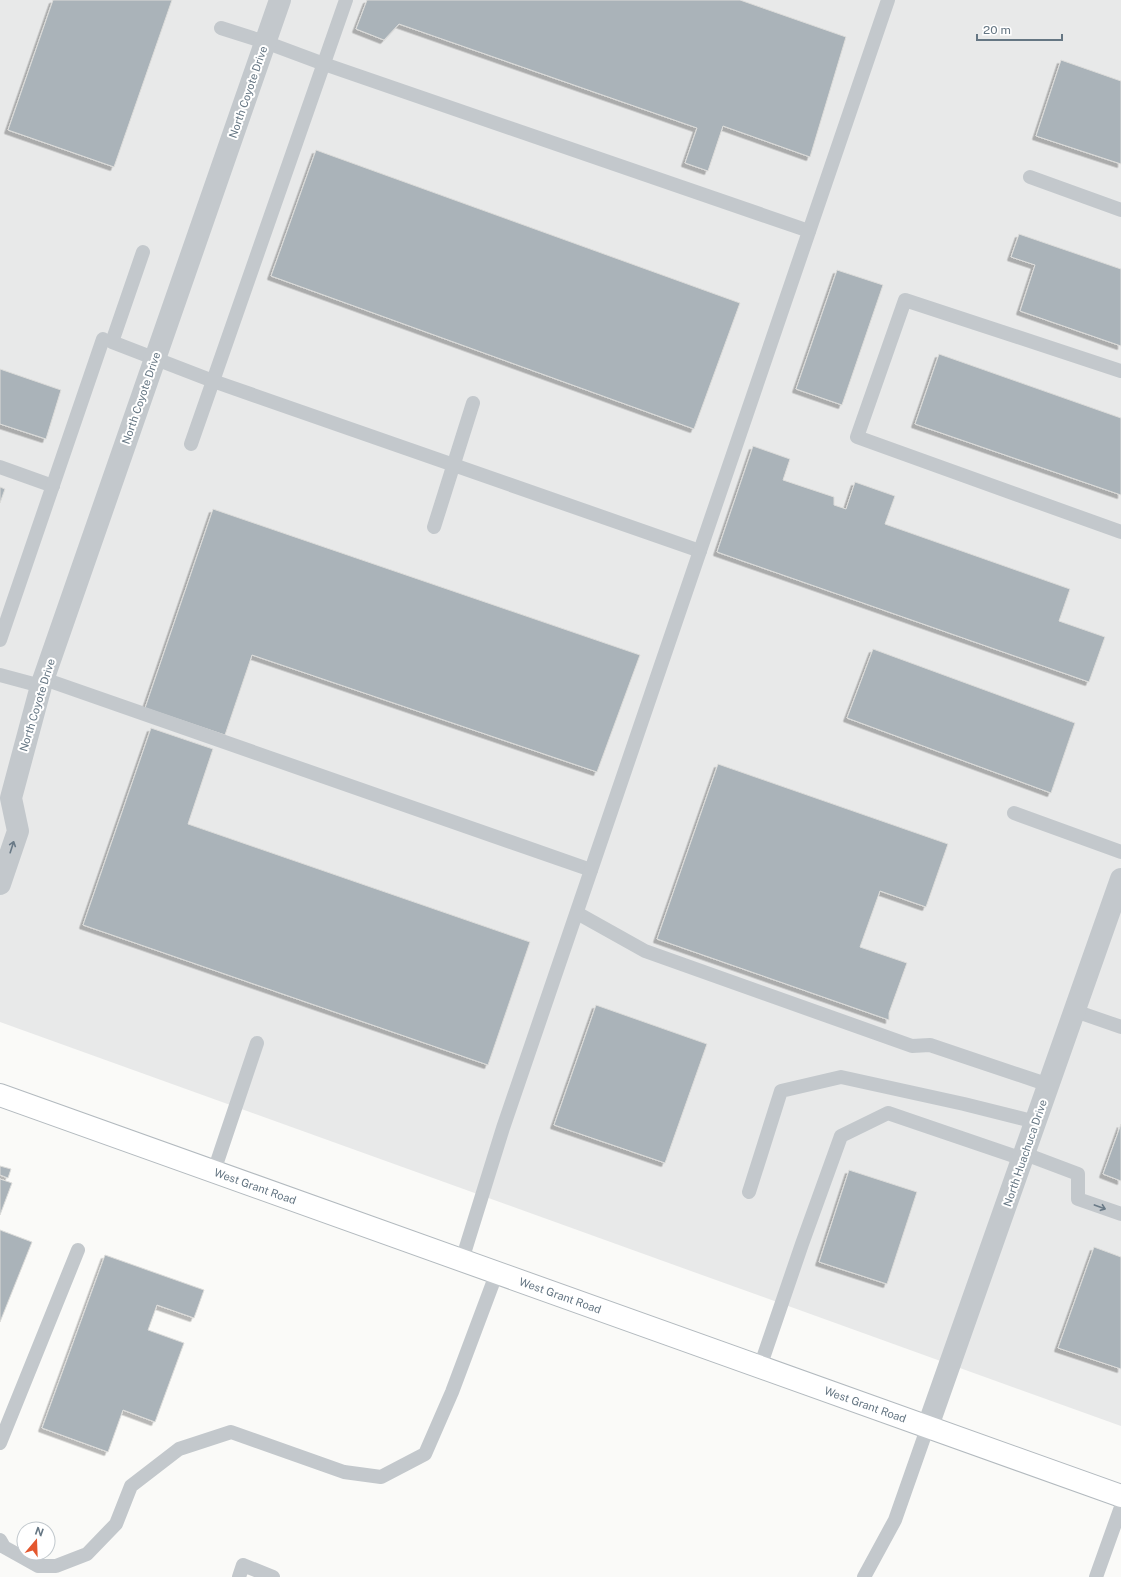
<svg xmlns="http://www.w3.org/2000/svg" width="1121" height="1577" font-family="'Public Sans',sans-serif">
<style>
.built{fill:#e8e9e9}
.building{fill:#aab3b9;stroke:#dcdcda;filter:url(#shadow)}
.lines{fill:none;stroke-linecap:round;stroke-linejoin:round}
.secondary-casing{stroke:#b3babf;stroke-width:24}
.service{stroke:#c3c8cc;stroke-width:14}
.minor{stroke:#c3c8cc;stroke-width:22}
.secondary{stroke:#fff;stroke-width:22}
.oneway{stroke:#6a7a87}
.labels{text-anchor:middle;stroke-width:4;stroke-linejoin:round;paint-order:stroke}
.street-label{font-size:11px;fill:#657683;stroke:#fff}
</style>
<defs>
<filter id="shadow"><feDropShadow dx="-3.5" dy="3.5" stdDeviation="0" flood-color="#0004"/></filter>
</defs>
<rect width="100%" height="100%" fill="#fafaf8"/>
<!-- built -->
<polygon class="built" points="0,0 1121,0 1121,1426 0,1022"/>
<!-- building -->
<g class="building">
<polygon points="53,0 172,0 114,167 8,130"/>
<polygon points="367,0 740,0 846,37 810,157 723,126 708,171 685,163 697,128 399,24 384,40 356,29"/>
<polygon points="1061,60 1121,81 1121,164 1036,136"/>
<polygon points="316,150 740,303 694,429 271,276"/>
<polygon points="1019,234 1121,269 1121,346 1020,311 1035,265 1011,257"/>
<polygon points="837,270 883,285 842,405 796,389"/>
<polygon points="939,354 1121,418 1121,495 915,424"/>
<polygon points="0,369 61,390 46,439 0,424"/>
<polygon points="753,446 790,459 783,480 834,497 834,505 846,509 855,482 895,496 885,524 1070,589 1059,621 1105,637 1089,682 717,552"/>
<polygon points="0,487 5,489 0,503"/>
<polygon points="213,509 640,655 597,772 252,655 225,735 145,708"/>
<polygon points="873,649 1075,723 1051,793 847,718"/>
<polygon points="151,728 213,749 188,824 530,942 488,1065 83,925"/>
<polygon points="718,764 948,844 926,907 880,891 860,947 907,963 889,1013 889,1020 657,939"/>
<polygon points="596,1005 707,1044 665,1163 554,1125"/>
<polygon points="1121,1124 1121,1181 1103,1174"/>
<polygon points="0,1166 11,1169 8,1178 0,1175"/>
<polygon points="849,1170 917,1192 887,1284 819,1262"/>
<polygon points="0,1179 12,1183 0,1215"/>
<polygon points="0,1230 32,1242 0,1322"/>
<polygon points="1094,1247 1121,1257 1121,1369 1058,1348"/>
<polygon points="105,1255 204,1290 194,1318 157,1305 148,1330 184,1343 155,1422 123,1410 108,1452 42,1428"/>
</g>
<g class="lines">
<!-- secondary casing -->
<g class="secondary-casing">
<g id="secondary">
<path id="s1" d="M0 1095 1121 1496"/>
</g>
</g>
<!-- service -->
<g class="service">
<polyline points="221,28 265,42 324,64 809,231"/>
<polyline points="1030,177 1121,210"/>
<polyline points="143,252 112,342 213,381 700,551"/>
<polyline points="1121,371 905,300 857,437 1121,532"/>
<polyline points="191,444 346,0"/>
<polyline points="0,467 53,486"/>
<polyline points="434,527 473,403"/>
<polyline points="0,640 103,339"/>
<polyline points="0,675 41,686"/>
<polyline points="44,679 591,870"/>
<polyline points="1014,813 1121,852"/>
<polyline points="577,913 645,951 912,1046 930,1045 1049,1085"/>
<polyline points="1075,1011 1121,1027"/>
<polyline points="1025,1154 1078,1174 1078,1199 1121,1214"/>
<polyline points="214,1171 257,1043"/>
<polyline points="749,1192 781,1091 841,1077 964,1104 1036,1122"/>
<polyline points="462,1260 503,1128 888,0"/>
<polyline points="760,1367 802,1244 841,1136 888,1113 1023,1159"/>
<polyline points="0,1443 78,1250"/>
<polyline points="0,1540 4,1547 38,1566 56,1566 87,1554 116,1524 131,1486 179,1449 231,1432 344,1472 381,1477 425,1454 452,1392 497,1272"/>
<polyline points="239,1577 243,1565 273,1577"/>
<polyline points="864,1577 895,1520 928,1426"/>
<polyline points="1096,1577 1121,1507"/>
</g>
<!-- minor -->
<g class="minor">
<polyline points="0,884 18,831 11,798 41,686 280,0"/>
<polyline points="928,1426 1121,879"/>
</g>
<!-- secondary -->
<use href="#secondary" class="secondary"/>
</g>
<!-- one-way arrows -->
<defs><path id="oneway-shaft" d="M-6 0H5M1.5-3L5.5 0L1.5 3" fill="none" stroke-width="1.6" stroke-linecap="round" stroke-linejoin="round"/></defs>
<g class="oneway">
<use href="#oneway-shaft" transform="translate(12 847) rotate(-72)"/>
<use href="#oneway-shaft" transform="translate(1100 1207) rotate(20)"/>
</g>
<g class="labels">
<!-- street labels -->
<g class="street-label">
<text transform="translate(248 92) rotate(-71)" y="4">North Coyote Drive</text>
<text transform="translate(141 398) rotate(-71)" y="4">North Coyote Drive</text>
<text transform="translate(37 705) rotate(-73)" y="4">North Coyote Drive</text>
<text transform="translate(1025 1153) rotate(-71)" y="4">North Huachuca Drive</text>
<text dy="4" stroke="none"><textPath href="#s1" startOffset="271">West Grant Road</textPath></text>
<text dy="4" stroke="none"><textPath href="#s1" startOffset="595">West Grant Road</textPath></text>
<text dy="4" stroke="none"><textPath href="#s1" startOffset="919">West Grant Road</textPath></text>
</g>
</g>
<!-- north arrow -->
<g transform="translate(36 1541) rotate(19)"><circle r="19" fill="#ffffff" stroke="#c1c8cd"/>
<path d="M0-3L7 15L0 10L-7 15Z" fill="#e4572e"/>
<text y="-6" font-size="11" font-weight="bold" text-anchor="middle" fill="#657683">N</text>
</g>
<!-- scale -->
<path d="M977 34v6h85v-6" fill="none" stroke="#657683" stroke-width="2"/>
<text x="983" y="34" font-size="12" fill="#657683" stroke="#ffffff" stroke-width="3" paint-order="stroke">20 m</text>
</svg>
